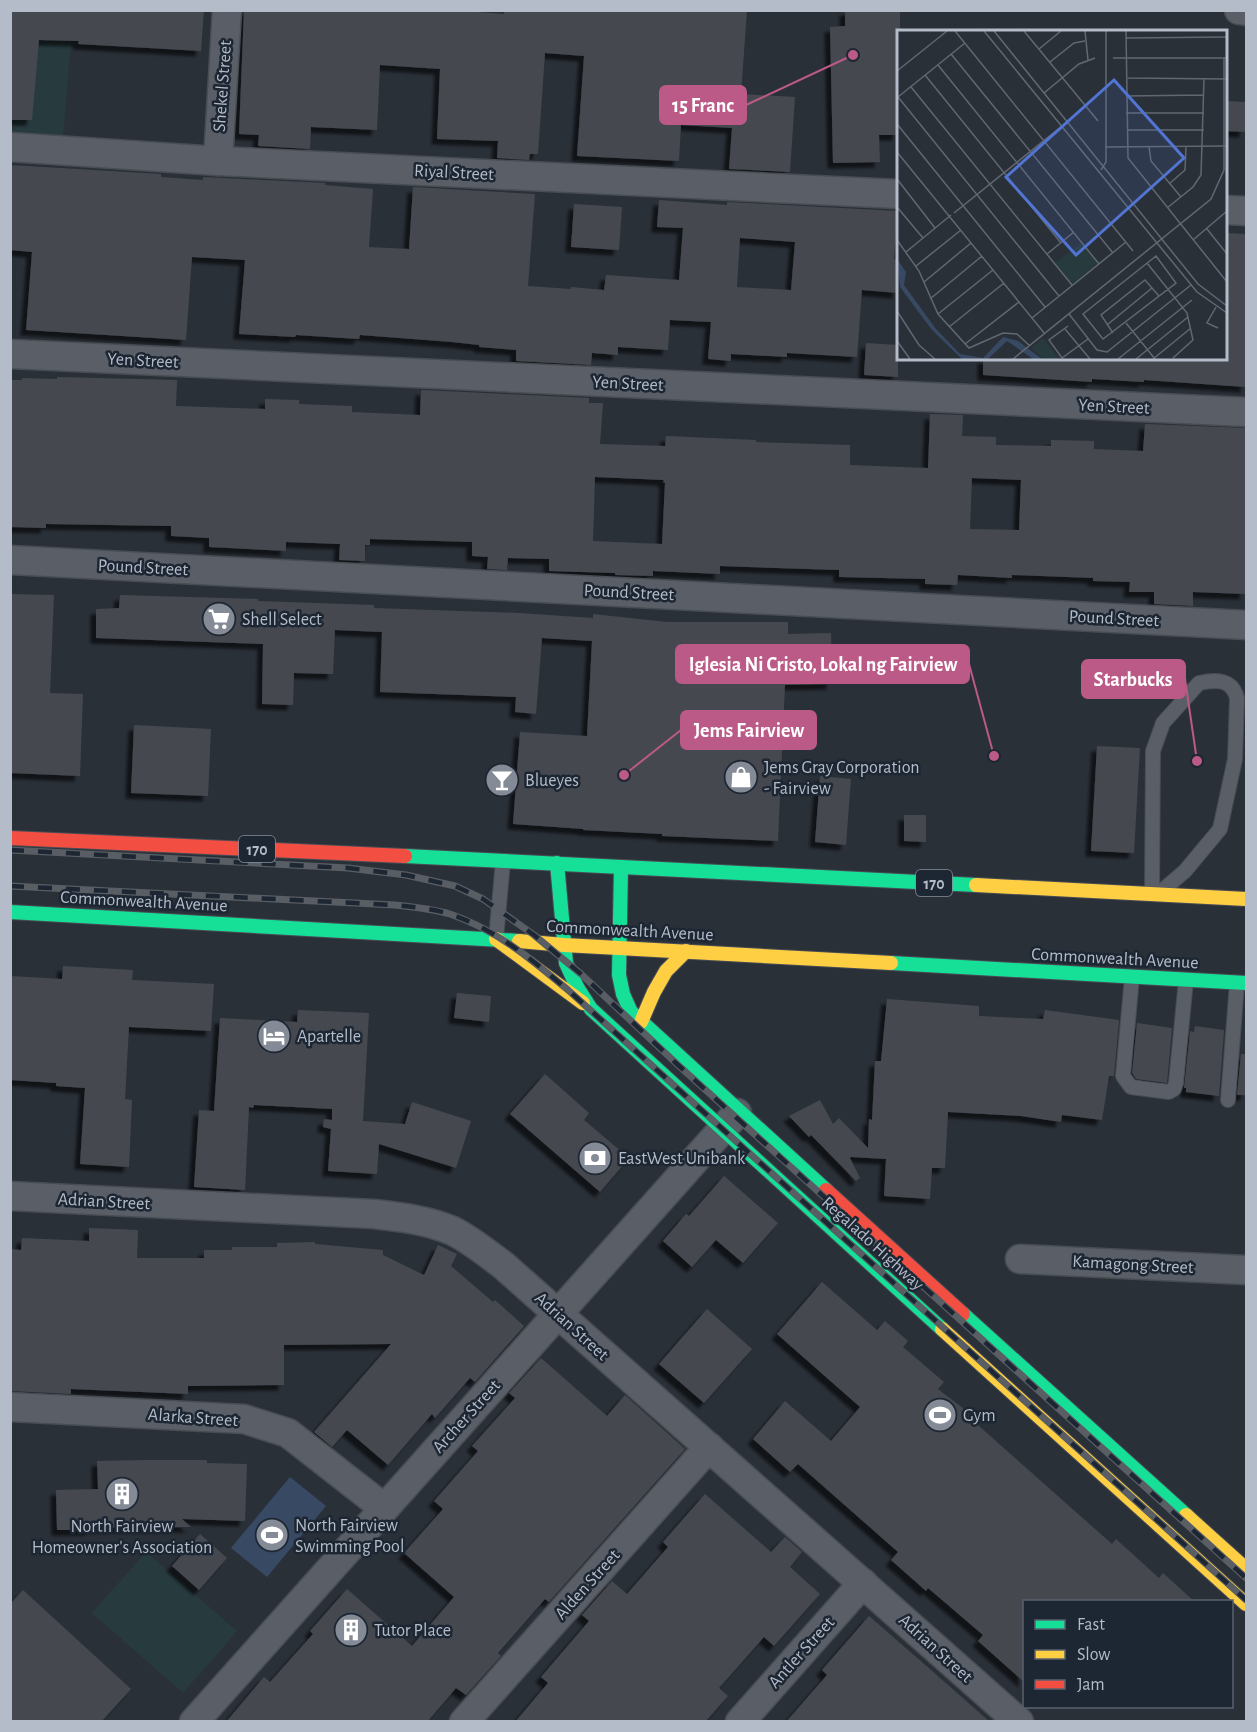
<svg xmlns="http://www.w3.org/2000/svg" width="1257" height="1732" font-family="'Alegreya Sans',sans-serif">
<style>
.green{fill:#273a3e}
.water{fill:#384963}
.building{fill:#444950;fill-rule:evenodd;filter:url(#shadow)}
.lines{fill:none;stroke-linecap:round;stroke-linejoin:round}
.lane-casing{stroke:#484c53;stroke-width:16}
.street-casing{stroke:#484c53;stroke-width:31}
.fast-casing{stroke:#484c55;stroke-width:16}
.slow-casing{stroke:#484c55;stroke-width:16}
.jam-casing{stroke:#484c55;stroke-width:16}
.lane{stroke:#5a5e66;stroke-width:14}
.street{stroke:#5a5e66;stroke-width:28}
.fast{stroke:#16e098;stroke-width:14}
.slow{stroke:#ffcf43;stroke-width:14}
.jam{stroke:#f24e42;stroke-width:14}
.rail-casing{stroke:#595d64;stroke-width:7}
.rail{stroke:#1d2633;stroke-width:4.5;stroke-dasharray:14;stroke-linecap:butt}
.labels{text-anchor:middle;stroke-width:5;stroke-linejoin:round;paint-order:stroke}
.shield{fill:#1d2633;stroke:#878f9c;stroke-width:1.5}
.shield-label{font-size:16px;font-weight:bold;fill:#b4bcc9}
.street-label{font-size:18px;fill:#b4bcc9;stroke:#1d2633}
.poi-label{font-size:18px;fill:#b4bcc9;stroke:#1d2633;text-anchor:start}
.inset-road{fill:none;stroke:#616872;stroke-width:1.5}
.view{fill:#5274d3;fill-opacity:0.15;stroke:#5274d3;stroke-width:3}
.inset-edge{fill:none;stroke:#b4bcc9;stroke-width:3}
.leader{fill:none;stroke:#bc5a87;stroke-width:2}
.callout-dot{fill:#bc5a87;stroke:#1d2633;stroke-width:2}
.callout{fill:#bc5a87;stroke:#bc5a87;stroke-width:2}
.callout-label{font-size:20px;text-anchor:middle;font-weight:bold;fill:#fff}
</style>
<defs>
<filter id="shadow"><feDropShadow dx="-5.5" dy="5.5" stdDeviation="1.5" flood-color="#0009"/></filter>
</defs>
<rect width="100%" height="100%" fill="#2a3038"/>
<!-- green -->
<g class="green">
<polygon points="10,11 74,11 63,136 11,133"/>
<polygon points="146,1552 237,1631 183,1693 92,1613"/>
</g>
<!-- water -->
<polygon class="water" points="290,1477 326,1506 267,1577 231,1548"/>
<!-- building -->
<g class="building">
<polygon points="10,10 204,10 201,51 78,44 79,41 39,40 32,120 10,120"/>
<polygon points="244,10 451,10 504,14 504,10 747,10 741,94 795,97 790,172 729,169 732,128 681,125 679,161 577,156 584,56 545,53 538,154 530,154 529,160 497,158 498,141 437,139 440,69 380,65 377,130 311,127 310,149 258,146 259,135 239,134"/>
<polygon points="845,10 900,10 900,32 898,32 898,135 879,135 880,162 833,163 830,27 845,26"/>
<polygon points="1226,101 1246,102 1245,132 1226,131"/>
<path d="M10 165 161 174V177L203 180V177L325 183V185L373 189 369 247 409 249 413 187 535 194 528 286 571 289V287L604 290 606 275 679 280 683 228 657 227 659 200 727 205V202L898 211 894 259 898 260V293L862 290 857 357 787 353V357L731 354V361L708 359 711 322 670 320 668 350 618 347V355L592 353 591 365 516 361V350L479 347V345L452 342 360 335 359 339 296 335 295 337 239 334 245 260 192 257 186 340 26 330 32 252 10 250ZM740 238 795 242 791 290 737 287Z"/>
<polygon points="574,204 622,207 619,250 571,247"/>
<polygon points="1226,233 1246,234 1246,387 1144,380 1144,382 1092,379 1092,382 983,375 983,358 1226,358"/>
<polygon points="866,343 898,345 898,377 864,375"/>
<path d="M57 377 177 380 176 406 265 409V399L299 400V404L352 406V412L420 415 421 390 589 398V403H603L600 444 665 446 666 436 756 440V442L850 445V465L928 468 930 414 963 415 962 436 996 437V445L1051 446V440L1094 441V449L1143 451 1145 424 1246 428V571L1245 594 1193 592V606L1154 604V592H1129L1130 582 1093 581V578L1012 575V578L958 575 957 585 925 584V579L839 577V570L720 566V574L653 571V576L615 575V573L549 571V559L508 558 507 570 487 569 488 557 472 556V542L370 539V545H365V561L339 560 340 544 286 542V551L209 547V538L171 536V526L46 524V528L10 527V380H22V378L57 379ZM595 477 664 480 663 482 665 483 662 544 593 541ZM972 478 1021 480 1019 530 970 529Z"/>
<polygon points="10,594 54,595 50,693 83,694 80,776 10,773"/>
<polygon points="120,595 258,599 258,601 374,605 374,608 519,613 593,618 593,614 667,622 788,622 788,634 831,633 832,684 785,685 778,841 662,836 662,834 583,830 583,829 513,824 520,732 587,736 592,641 542,638 536,714 515,712 516,697 380,692 382,632 335,630 333,674 294,673 293,705 262,704 263,644 96,638 96,609 119,608"/>
<polygon points="134,725 211,729 208,796 131,793"/>
<polygon points="1097,746 1140,748 1134,853 1091,851"/>
<polygon points="820,776 851,779 846,845 815,842"/>
<polygon points="904,815 926,815 926,842 904,841"/>
<polygon points="63,966 133,970 132,980 214,984 211,1031 129,1027 125,1099 132,1100 129,1167 80,1164 85,1088 56,1086 56,1083 10,1080 10,976 62,979"/>
<polygon points="457,993 491,996 489,1022 454,1018"/>
<polygon points="887,999 979,1006 979,1016 1043,1019 1045,1010 1119,1020 1114,1076 1109,1076 1102,1120 1062,1115 1061,1122 1021,1116 948,1112 945,1168 932,1168 930,1199 884,1196 886,1159 851,1157 850,1158 860,1178 856,1181 811,1135 809,1137 789,1116 820,1100 833,1124 839,1118 868,1148 869,1119 872,1120 875,1061 881,1061"/>
<polygon points="298,1010 369,1013 363,1121 405,1124 412,1102 471,1121 456,1168 379,1144 377,1174 328,1171 331,1129 323,1127 324,1119 332,1120 332,1109 254,1105 253,1108 249,1107 245,1190 194,1187 199,1110 214,1111 220,1018 297,1022"/>
<polygon points="1137,1023 1172,1028 1167,1083 1136,1079 1132,1073"/>
<polygon points="1195,1026 1224,1030 1219,1096 1186,1092 1186,1088 1184,1088 1190,1031 1194,1032"/>
<polygon points="1241,1054 1246,1054 1246,1095 1237,1095"/>
<polygon points="545,1074 589,1113 584,1120 629,1158 600,1192 510,1114"/>
<polygon points="724,1176 778,1223 743,1263 716,1240 692,1267 663,1241 686,1214 689,1216"/>
<polygon points="89,1228 138,1230 137,1258 204,1258 204,1250 232,1250 232,1247 277,1247 277,1243 315,1242 315,1244 383,1250 383,1255 424,1275 438,1245 457,1254 451,1266 493,1302 495,1300 524,1326 475,1382 470,1378 435,1418 432,1414 388,1465 347,1430 332,1447 314,1432 391,1344 284,1345 284,1385 188,1386 188,1394 71,1389 71,1394 10,1391 10,1249 21,1250 22,1238 89,1241"/>
<polygon points="822,1282 877,1330 885,1321 908,1341 903,1347 944,1382 938,1389 964,1409 962,1411 1112,1544 1116,1539 1159,1578 1163,1573 1195,1602 1024,1602 1024,1682 978,1641 983,1635 928,1588 926,1591 891,1560 898,1552 798,1464 790,1472 753,1439 785,1401 831,1441 860,1407 777,1334"/>
<polygon points="707,1309 752,1349 704,1403 659,1364"/>
<polygon points="541,1358 607,1416 625,1395 685,1449 549,1602 545,1599 498,1653 501,1656 466,1695 456,1688 427,1722 226,1722 264,1677 270,1682 313,1634 310,1631 347,1589 412,1646 454,1597 404,1553 443,1509 434,1501 478,1451 472,1446 515,1398 509,1393"/>
<polygon points="146,1460 207,1460 207,1463 247,1464 245,1521 182,1519 191,1527 91,1528 91,1530 57,1530 56,1490 98,1489 97,1461"/>
<polygon points="705,1494 771,1552 785,1537 802,1552 790,1567 820,1594 774,1646 764,1637 719,1688 728,1696 705,1722 515,1722 548,1683 541,1677 589,1621 582,1615 612,1581 627,1594 668,1547 663,1542"/>
<polygon points="200,1534 227,1558 199,1590 172,1566"/>
<polygon points="23,1590 131,1689 101,1722 10,1722 10,1604"/>
<polygon points="869,1616 931,1670 990,1722 786,1722 827,1675 822,1670"/>
</g>
<g class="lines">
<!-- lane casing -->
<g class="lane-casing">
<g id="lane">
<path d="M1152 894 1153 751 1163 723 1199 683C1216 679 1232 679 1237 698L1235 759 1220 829 1185 871 1164 889"/>
<polyline points="496,939 503,861"/>
<polyline points="1132,977 1123,1076 1131,1087 1169,1092 1174,1089 1176,1083 1186,980"/>
<polyline points="1228,1100 1237,983"/>
</g>
</g>
<!-- street casing -->
<g class="street-casing">
<g id="street">
<polyline points="1239,10 1246,11"/>
<polyline points="10,147 218,161 898,194"/>
<polyline points="218,161 227,10"/>
<polyline points="1226,210 1246,211"/>
<polyline points="10,354 1246,412"/>
<polyline points="10,560 1246,625"/>
<path d="M10 1196 374 1214C400 1217 428 1220 453 1231 471 1240 488 1254 504 1266L1019 1722"/>
<polyline points="1020,1259 1246,1270"/>
<polyline points="10,1407 244,1419 288,1433 384,1508"/>
<polyline points="194,1722 737,1113"/>
<polyline points="464,1722 709,1447"/>
<polyline points="740,1722 863,1583"/>
</g>
</g>
<!-- fast casing -->
<g class="fast-casing">
<g id="fast">
<polyline points="405,856 976,885"/>
<polyline points="557,863 566,963 577,987 591,1009 942,1329"/>
<polyline points="621,867 619,975 623,994 631,1012 826,1190"/>
<polyline points="10,912 519,941"/>
<polyline points="891,963 1246,983"/>
<polyline points="963,1314 1186,1515"/>
</g>
</g>
<!-- slow casing -->
<g class="slow-casing">
<g id="slow">
<polyline points="976,885 1246,899"/>
<polyline points="496,939 583,1003"/>
<polyline points="519,941 564,945 891,963"/>
<polyline points="641,1022 654,992 666,971 686,951"/>
<polyline points="942,1329 1246,1604"/>
<polyline points="1186,1515 1246,1569"/>
</g>
</g>
<!-- jam casing -->
<g class="jam-casing">
<g id="jam">
<polyline points="10,838 405,856"/>
<polyline points="826,1190 963,1314"/>
</g>
</g>
<!-- lane -->
<use href="#lane" class="lane"/>
<!-- street -->
<use href="#street" class="street"/>
<!-- fast -->
<use href="#fast" class="fast"/>
<!-- slow -->
<use href="#slow" class="slow"/>
<!-- jam -->
<use href="#jam" class="jam"/>
<!-- rail casing -->
<g class="rail-casing">
<g id="rail">
<polyline points="10,850 348,868 406,875 455,886 483,899 534,935 581,974 678,1065 1246,1578"/>
<path d="M10 886 395 905C414 907 433 909 450 914 497 930 531 959 568 990L1246 1600"/>
</g>
</g>
<!-- rail -->
<use href="#rail" class="rail"/>
</g>
<!-- icons -->
<defs>
<g id="supermarket-disc" transform="scale(1.725)"><circle r="9.5" fill="#848b96" stroke="#1d2633"/><path d="M-6-5.5h2.5l.6 2H6L4.5 2H-2.5L-4.4-4H-6ZM-1.5 3.2a1.3 1.3 0 1 0 .1 0ZM3 3.2a1.3 1.3 0 1 0 .1 0Z" fill="#fff"/></g>
<g id="shop-disc" transform="scale(1.725)"><circle r="9.5" fill="#848b96" stroke="#1d2633"/><path d="M-5-2.5h2.3a2.7 3.5 0 0 1 5.4 0H5L5.5 6h-11ZM-1.5-2.5h3a1.5 2.3 0 0 0-3 0Z" fill="#fff"/></g>
<g id="bar-disc" transform="scale(1.725)"><circle r="9.5" fill="#848b96" stroke="#1d2633"/><path d="M-6-5H6L.8 .8V4.5H3.5V6h-7V4.5H-.8V.8Z" fill="#fff"/></g>
<g id="hotel-disc" transform="scale(1.725)"><circle r="9.5" fill="#848b96" stroke="#1d2633"/><path d="M-6-4.5h1.5V1H6V5H4.5V3h-9V5H-6ZM-4 0a1.8 1.8 0 1 1 3.6 0ZM.5 0V-2.5h3Q6-2.5 6 0Z" fill="#fff"/></g>
<g id="bank-disc" transform="scale(1.725)"><circle r="9.5" fill="#848b96" stroke="#1d2633"/><path d="M-6-4H6V4H-6ZM0-2.3a2.3 2.3 0 1 0 0 4.6a2.3 2.3 0 1 0 0-4.6Z" fill="#fff"/></g>
<g id="stadium-disc" transform="scale(1.725)"><circle r="9.5" fill="#848b96" stroke="#1d2633"/><path d="M0-5a6.5 5 0 1 0 0 10a6.5 5 0 1 0 0-10ZM-3.5-1.8h7v3.6h-7Z" fill="#fff"/></g>
<g id="building-disc" transform="scale(1.725)"><circle r="9.5" fill="#848b96" stroke="#1d2633"/><path d="M-4-6H4V6H1V3H-1V6H-4ZM-2.5-4.3h1.7v1.8h-1.7ZM.8-4.3h1.7v1.8H.8ZM-2.5-1h1.7V.8h-1.7ZM.8-1h1.7V.8H.8Z" fill="#fff"/></g>
</defs>
<g fill-rule="evenodd">
<use href="#supermarket-disc" x="219" y="619"/>
<use href="#shop-disc" x="741" y="777"/>
<use href="#bar-disc" x="502" y="780"/>
<use href="#hotel-disc" x="274" y="1036"/>
<use href="#bank-disc" x="595" y="1158"/>
<use href="#stadium-disc" x="940" y="1415"/>
<use href="#building-disc" x="122" y="1494"/>
<use href="#stadium-disc" x="272" y="1535"/>
<use href="#building-disc" x="351" y="1630"/>
</g>
<g class="labels">
<!-- shield labels -->
<g class="shield">
<rect x="239" y="836" width="36" height="26" rx="4.5"/>
<rect x="916" y="870" width="36" height="26" rx="4.5"/>
</g>
<g class="shield-label">
<text x="257" y="855">170</text>
<text x="934" y="889">170</text>
</g>
<!-- street labels -->
<g class="street-label">
<text transform="translate(222 86) rotate(-86)" y="6">Shekel Street</text>
<text transform="translate(454 172) rotate(3)" y="6">Riyal Street</text>
<text transform="translate(143 360) rotate(3)" y="6">Yen Street</text>
<text transform="translate(628 383) rotate(3)" y="6">Yen Street</text>
<text transform="translate(1114 406) rotate(3)" y="6">Yen Street</text>
<text transform="translate(143 567) rotate(3)" y="6">Pound Street</text>
<text transform="translate(629 592) rotate(3)" y="6">Pound Street</text>
<text transform="translate(1114 618) rotate(3)" y="6">Pound Street</text>
<text transform="translate(144 901) rotate(3)" y="6">Commonwealth Avenue</text>
<text transform="translate(630 930) rotate(3)" y="6">Commonwealth Avenue</text>
<text transform="translate(1115 958) rotate(3)" y="6">Commonwealth Avenue</text>
<text transform="translate(104 1201) rotate(3)" y="6">Adrian Street</text>
<text transform="translate(873 1243) rotate(42)" y="6">Regalado Highway</text>
<text transform="translate(1133 1264) rotate(3)" y="6">Kamagong Street</text>
<text transform="translate(572 1326) rotate(42)" y="6">Adrian Street</text>
<text transform="translate(466 1416) rotate(-48)" y="6">Archer Street</text>
<text transform="translate(193 1417) rotate(4)" y="6">Alarka Street</text>
<text transform="translate(587 1584) rotate(-48)" y="6">Alden Street</text>
<text transform="translate(936 1648) rotate(42)" y="6">Adrian Street</text>
<text transform="translate(801 1652) rotate(-48)" y="6">Antler Street</text>
</g>
<!-- poi labels -->
<g class="poi-label">
<text x="242" y="625">Shell Select</text>
<text x="764" y="773">Jems Gray Corporation<tspan x="764" dy="21">- Fairview</tspan></text>
<text x="525" y="786">Blueyes</text>
<text x="297" y="1042">Apartelle</text>
<text x="618" y="1164">EastWest Unibank</text>
<text x="963" y="1421">Gym</text>
<text x="295" y="1531">North Fairview<tspan x="295" dy="21">Swimming Pool</tspan></text>
<text x="122" y="1532" text-anchor="middle">North Fairview<tspan x="122" dy="21">Homeowner's Association</tspan></text>
<text x="374" y="1636">Tutor Place</text>
</g>
</g>
<!-- overview -->
<g transform="translate(897 30)">
<rect width="330" height="330" fill="#2a3038"/>
<path d="M184 213 200 233 175 254 158 233ZM146 308 162 329H147L134 318Z" fill="#273a3e"/>
<path d="M0 229 9 242 7 255 39 299 63 324 86 328 106 307 121 311 145 329H136L110 311 91 329H65L35 300 3 257Z" fill="#384963"/>
<path class="inset-road" d="M58 1 236 221M87 1 300 262 330 283M97 1 301 254 330 276M127 1 201 91M188 1 191 30M229 1 231 128 330 252M229 8 330 7M142 19 164 1M54 24 216 223M216 28H330M153 32 177 13 188 11M41 35 202 234M0 41 50 1M28 45 164 213M229 48 330 49M14 57 175 255M147 63 182 34 198 28M229 66 307 65M1 67 162 266M1 67 68 13M229 83H307M0 94 148 277M230 100H307M208 117 329 116M252 117 254 131 284 167M0 122 148 304M204 140 209 132V1M0 149 38 198M272 154 288 140 289 117M0 177 26 208M270 178 296 157 304 145 307 48M57 183 165 96M310 199 330 224M0 210 22 241 41 284 72 318 106 303 120 304 133 316M296 210 330 181M9 222 54 185M150 224 177 202M259 226 279 253 206 309 186 284ZM250 233 290 283 296 310 276 328M19 236 64 200M27 252 74 213M33 269 85 226M319 277 310 293 321 298M0 281 22 315 38 329M41 284 96 240M172 284 200 320 210 322 294 255M135 288 229 212M229 293 258 329M210 295 255 258M171 296 152 310 165 328 191 309M52 297 107 253M168 299 193 329M216 303 204 285 248 250 262 266M0 311 13 329M68 314 122 272M116 329 314 169 327 140V28M221 329 295 270M239 329 291 287M256 329 294 298"/>
<path class="view" d="M217 50 287 128 179 225 109 147Z"/>
<rect width="330" height="330" class="inset-edge"/>
</g>
<!-- callouts -->
<path class="leader" d="M853 55L746 105M994 756L969 664M1197 761L1185 679M624 775L681 730"/>
<g class="callout-dot">
<circle cx="853" cy="55" r="6"/>
<circle cx="994" cy="756" r="6"/>
<circle cx="1197" cy="761" r="6"/>
<circle cx="624" cy="775" r="6"/>
</g>
<g class="callout">
<rect x="660" y="86" width="86" height="38" rx="6"/>
<rect x="676" y="645" width="293" height="38" rx="6"/>
<rect x="1082" y="660" width="103" height="38" rx="6"/>
<rect x="681" y="711" width="135" height="38" rx="6"/>
</g>
<g class="callout-label">
<text x="703" y="112">15 Franc</text>
<text x="823" y="671">Iglesia Ni Cristo, Lokal ng Fairview</text>
<text x="1133" y="686">Starbucks</text>
<text x="749" y="737">Jems Fairview</text>
</g>
<!-- border -->
<rect width="1257" height="1732" fill="none" stroke="#b4bcc9" stroke-width="24"/>
<!-- legend -->
<rect x="1023" y="1600" width="210" height="108" fill="#1d2633" stroke="#59626f" stroke-width="1.5"/>
<rect x="1035" y="1620" width="30" height="9" fill="#16e098" stroke="#59626f" stroke-width="1.5"/>
<text x="1077" y="1630" font-size="18" fill="#b4bcc9">Fast</text>
<rect x="1035" y="1650" width="30" height="9" fill="#ffcf43" stroke="#59626f" stroke-width="1.5"/>
<text x="1077" y="1660" font-size="18" fill="#b4bcc9">Slow</text>
<rect x="1035" y="1680" width="30" height="9" fill="#f24e42" stroke="#59626f" stroke-width="1.5"/>
<text x="1077" y="1690" font-size="18" fill="#b4bcc9">Jam</text>
</svg>
